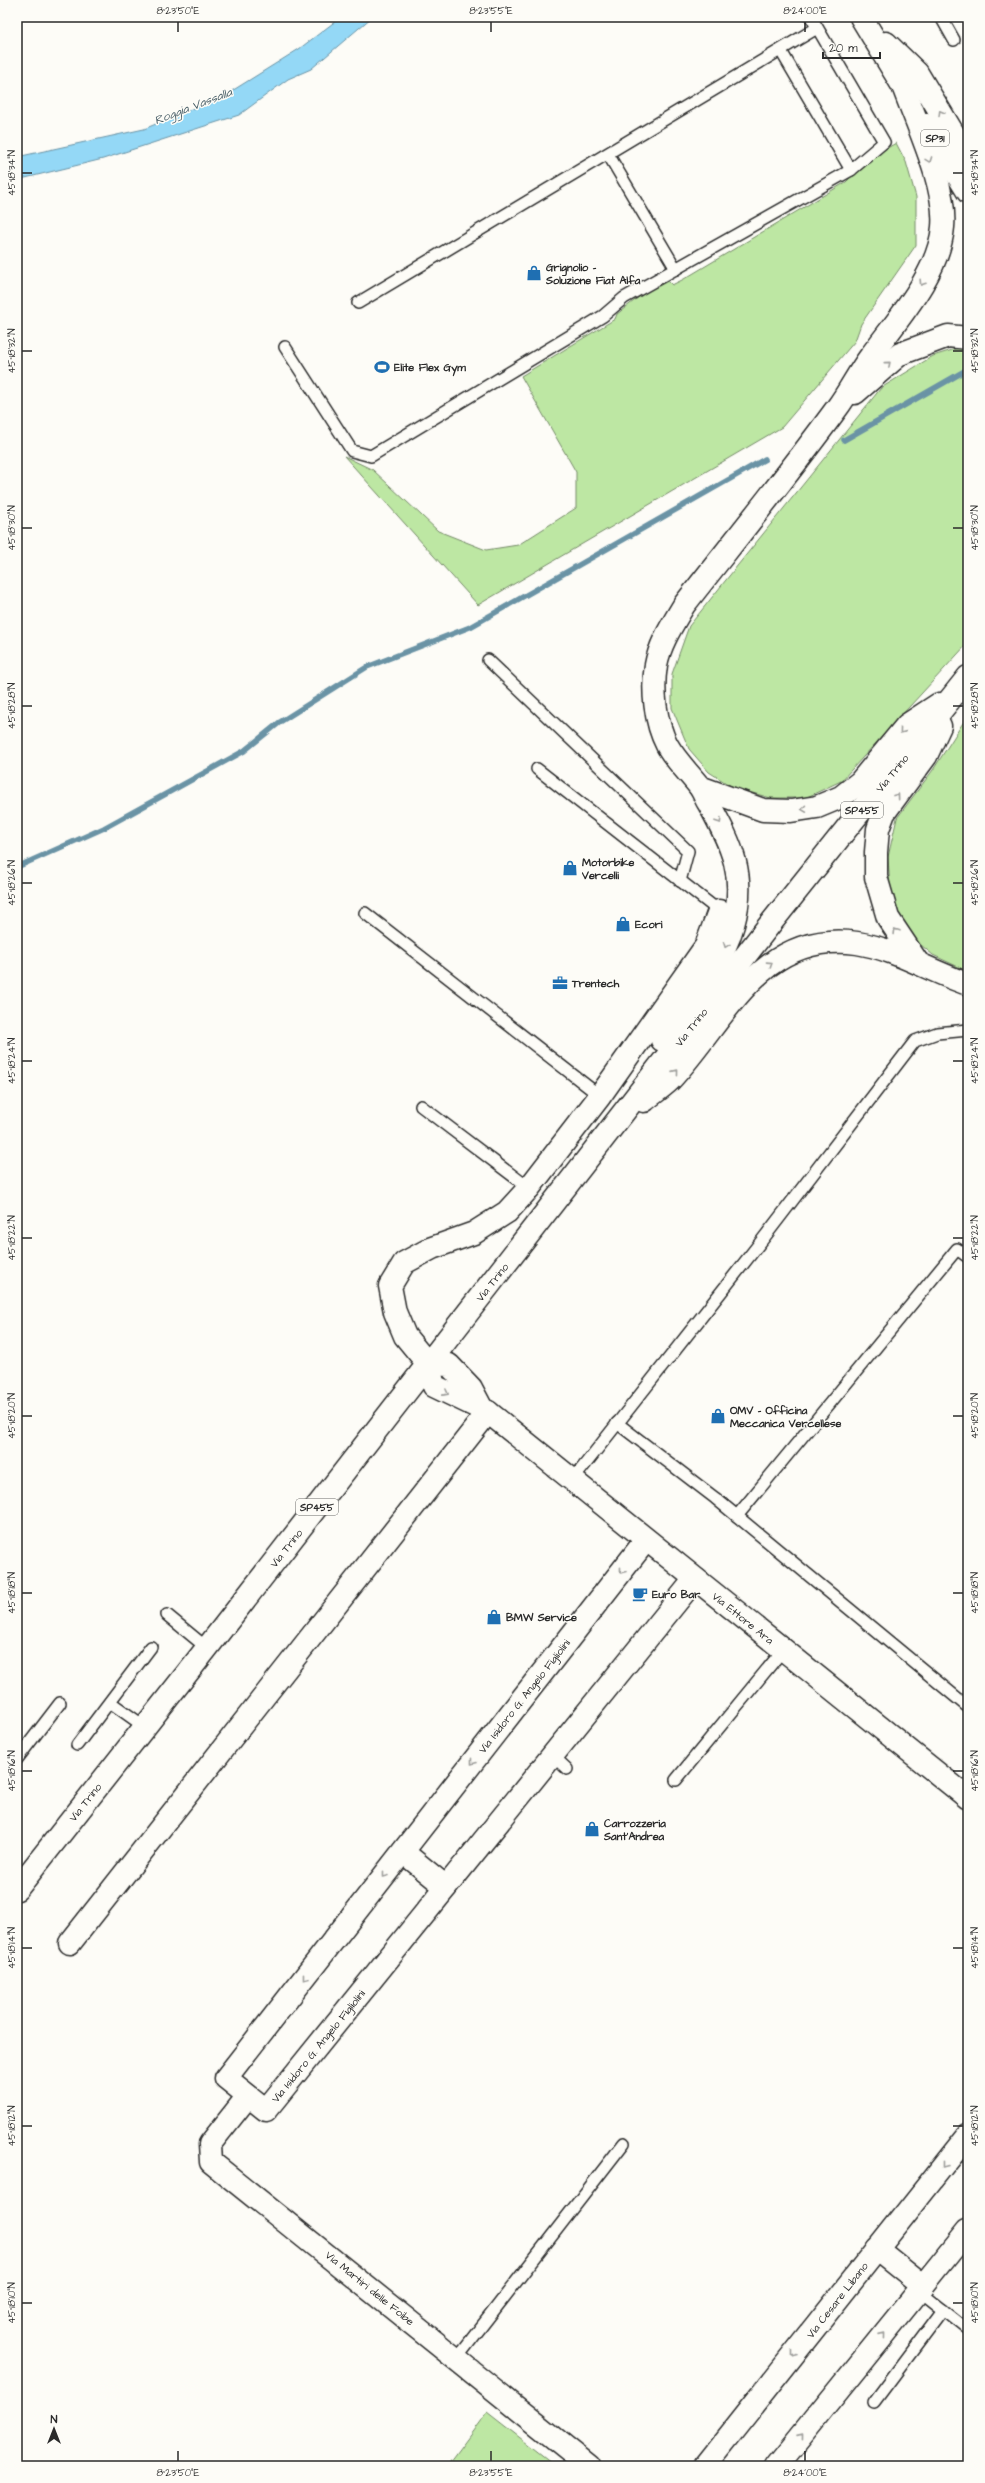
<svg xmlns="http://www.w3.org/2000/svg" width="985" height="2483" font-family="'Architects Daughter',sans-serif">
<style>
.green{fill:#bde7a3;stroke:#748967}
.water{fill:#94d8f6;stroke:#6a93a5}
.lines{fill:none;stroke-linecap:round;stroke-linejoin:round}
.stream{stroke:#6a93a5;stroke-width:5.5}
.service-casing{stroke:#2b2b2b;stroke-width:14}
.minor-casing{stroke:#2b2b2b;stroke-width:25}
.primary-casing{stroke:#2b2b2b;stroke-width:25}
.service{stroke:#fdfcf7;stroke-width:11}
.minor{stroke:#fdfcf7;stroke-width:22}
.primary{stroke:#fdfcf7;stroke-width:22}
.oneway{stroke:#9e9e9b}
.ticks{fill:none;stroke:#2b2b2b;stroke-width:1.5}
.labels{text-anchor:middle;stroke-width:3;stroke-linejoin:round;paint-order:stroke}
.shield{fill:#fdfcf7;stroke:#6a6a68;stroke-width:1}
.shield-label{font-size:10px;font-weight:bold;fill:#2b2b2b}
.poi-label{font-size:11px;font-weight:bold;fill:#2b2b2b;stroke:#fdfcf7;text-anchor:start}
.street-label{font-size:11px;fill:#2b2b2b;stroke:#fdfcf7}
.water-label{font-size:12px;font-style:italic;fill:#4a5f68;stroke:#fdfcf7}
.neatline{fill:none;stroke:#2b2b2b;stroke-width:1.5}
.ticks-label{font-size:10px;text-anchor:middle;fill:#2b2b2b}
</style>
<rect width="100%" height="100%" fill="#fdfcf7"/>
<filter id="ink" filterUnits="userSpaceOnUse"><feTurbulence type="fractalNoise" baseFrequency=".025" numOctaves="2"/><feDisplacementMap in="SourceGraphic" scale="8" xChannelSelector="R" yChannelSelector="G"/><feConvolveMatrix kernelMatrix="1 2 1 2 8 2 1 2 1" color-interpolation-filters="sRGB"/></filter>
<g filter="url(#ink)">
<!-- green -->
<g class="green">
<polygon points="896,143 906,162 916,197 916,245 861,324 855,341 782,427 478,605 344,456 373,470 438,531 486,550 518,545 576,508 576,472 521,376 615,319 617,314 652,287 667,280 672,285 684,279 846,182 870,158"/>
<polygon points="962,347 968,349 968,643 841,781 805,798 771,798 734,788 709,772 689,749 672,708 672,674 689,626 742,560 881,388 933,356"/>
<polygon points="968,715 968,971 967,971 933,955 915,940 891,905 888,857 897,818 933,770"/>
<polygon points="487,2412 556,2466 447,2466"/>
</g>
<!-- water -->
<polygon class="water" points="341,17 372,17 311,69 288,79 239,115 103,159 17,180 17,157 144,129 227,94 299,49"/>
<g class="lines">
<!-- stream -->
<g class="stream">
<polyline points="844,440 968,369"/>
<polyline points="17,867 104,828 244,751 280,722 367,667 470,627 765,459"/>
</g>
<!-- service casing -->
<g class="service-casing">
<g id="service">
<polyline points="941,17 954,40"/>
<polyline points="781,51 851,170"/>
<polyline points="608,154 676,269"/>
<polyline points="358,303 817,28"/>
<polyline points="285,347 352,451 371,456 603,316 624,298 851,170 884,142 811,17"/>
<polyline points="488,660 688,851 680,881"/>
<polyline points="537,769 719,911"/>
<polyline points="365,913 600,1096"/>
<polyline points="421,1106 529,1188"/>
<polyline points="617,1423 715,1498 968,1707"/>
<polyline points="572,1481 763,1239 915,1041 937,1033 968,1030"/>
<polyline points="737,1516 957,1249 968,1257"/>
<polyline points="167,1615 207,1648"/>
<polyline points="110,1702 145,1727"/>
<polyline points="77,1745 151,1647"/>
<polyline points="552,1755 567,1769"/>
<polyline points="17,1759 60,1703"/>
<polyline points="676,1780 783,1650"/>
<polyline points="919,2291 968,2330"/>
<polyline points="457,2358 624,2143"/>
<polyline points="874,2402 943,2310"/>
</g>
</g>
<!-- minor casing -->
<g class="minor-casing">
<g id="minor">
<polyline points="719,911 706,946 600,1096 529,1188 507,1212 474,1233 432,1248 404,1263 390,1286 395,1312 405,1336 428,1364 434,1386 488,1412 968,1798"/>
<polyline points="428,1364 449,1365 471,1388 481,1407"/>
<polyline points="646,1540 226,2078 266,2110 695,1579"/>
<polyline points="403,1852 446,1887"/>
<polyline points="70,1943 488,1412"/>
<polyline points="248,2096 210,2144 211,2162 589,2466"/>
<polyline points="877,2249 923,2286"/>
<polyline points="705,2466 968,2135"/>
<polyline points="777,2466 968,2230"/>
</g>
</g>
<!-- primary casing -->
<g class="primary-casing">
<g id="primary">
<polyline points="861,17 909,96"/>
<polyline points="886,43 917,73 968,158"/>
<polyline points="926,124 968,192"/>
<polyline points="855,393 900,354 948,336 968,338"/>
<polyline points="700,787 763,810 791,811 817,807 841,797 860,782 907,725 939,704"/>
<polyline points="918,963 888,918 876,877 876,852 878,829 884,813 926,756 940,726"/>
<path d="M662 1040C688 1004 721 968 733 925 747 876 732 846 709 804 705 798 703 791 699 786 688 772 676 761 667 745 655 722 652 690 656 665 660 643 673 624 684 605 735 540 788 475 837 408 849 392 858 373 870 357 897 320 939 274 943 227 947 186 916 123 902 83"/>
<path d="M644 1101C652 1094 662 1088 670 1080 725 1022 760 929 857 943 896 949 931 972 968 984"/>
<polyline points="17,1889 207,1648 767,928 968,677"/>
</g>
</g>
<!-- service -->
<use href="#service" class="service"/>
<!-- minor -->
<use href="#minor" class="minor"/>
<!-- primary -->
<use href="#primary" class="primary"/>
</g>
<!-- one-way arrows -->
<defs><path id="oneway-chevron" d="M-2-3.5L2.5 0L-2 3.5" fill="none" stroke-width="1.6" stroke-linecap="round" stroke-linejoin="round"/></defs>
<g class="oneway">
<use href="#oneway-chevron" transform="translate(941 113) rotate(-121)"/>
<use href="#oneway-chevron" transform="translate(929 160) rotate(70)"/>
<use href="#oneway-chevron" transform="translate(922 283) rotate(123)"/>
<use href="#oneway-chevron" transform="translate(888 364) rotate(-40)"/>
<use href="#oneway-chevron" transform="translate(902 731) rotate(129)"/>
<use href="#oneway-chevron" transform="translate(897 796) rotate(-54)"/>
<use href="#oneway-chevron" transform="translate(804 809) rotate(172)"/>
<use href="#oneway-chevron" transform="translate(719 821) rotate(58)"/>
<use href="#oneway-chevron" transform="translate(896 931) rotate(-122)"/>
<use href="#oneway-chevron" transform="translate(726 945) rotate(111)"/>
<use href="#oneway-chevron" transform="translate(770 964) rotate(-33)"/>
<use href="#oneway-chevron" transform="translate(676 1072) rotate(-51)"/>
<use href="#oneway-chevron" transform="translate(446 1393) rotate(28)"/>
<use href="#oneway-chevron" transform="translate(622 1571) rotate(128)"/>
<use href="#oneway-chevron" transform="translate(473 1762) rotate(128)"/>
<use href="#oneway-chevron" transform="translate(385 1875) rotate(128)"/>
<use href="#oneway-chevron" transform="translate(305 1978) rotate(128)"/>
<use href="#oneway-chevron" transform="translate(944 2165) rotate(128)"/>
<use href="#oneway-chevron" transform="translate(883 2335) rotate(-51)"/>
<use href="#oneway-chevron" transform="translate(793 2355) rotate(128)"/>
<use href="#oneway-chevron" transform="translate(801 2436) rotate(-51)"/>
</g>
</g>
<!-- ticks -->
<path class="ticks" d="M178 22V32M491 22V32M805 22V32M22 173H32M953 173H963M22 351H32M953 351H963M22 528H32M953 528H963M22 706H32M953 706H963M22 883H32M953 883H963M22 1061H32M953 1061H963M22 1238H32M953 1238H963M22 1416H32M953 1416H963M22 1593H32M953 1593H963M22 1771H32M953 1771H963M22 1948H32M953 1948H963M22 2126H32M953 2126H963M22 2303H32M953 2303H963M178 2451V2461M491 2451V2461M805 2451V2461"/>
<!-- icons -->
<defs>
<g id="shop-bare" transform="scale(1.2)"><path d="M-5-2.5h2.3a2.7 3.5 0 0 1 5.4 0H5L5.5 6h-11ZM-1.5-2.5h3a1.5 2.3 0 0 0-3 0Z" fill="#1f6fb2" stroke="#fdfcf7" stroke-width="2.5" paint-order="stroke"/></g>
<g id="stadium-bare" transform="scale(1.2)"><path d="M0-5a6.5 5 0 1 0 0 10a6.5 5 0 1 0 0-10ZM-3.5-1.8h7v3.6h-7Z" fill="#1f6fb2" stroke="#fdfcf7" stroke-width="2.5" paint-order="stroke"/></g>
<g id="office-bare" transform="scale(1.2)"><path d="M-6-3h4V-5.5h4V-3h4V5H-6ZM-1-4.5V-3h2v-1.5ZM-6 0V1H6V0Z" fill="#1f6fb2" stroke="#fdfcf7" stroke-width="2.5" paint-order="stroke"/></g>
<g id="cafe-bare" transform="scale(1.2)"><path d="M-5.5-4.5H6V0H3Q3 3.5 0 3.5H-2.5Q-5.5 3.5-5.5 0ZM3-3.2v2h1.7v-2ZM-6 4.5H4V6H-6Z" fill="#1f6fb2" stroke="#fdfcf7" stroke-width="2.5" paint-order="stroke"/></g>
</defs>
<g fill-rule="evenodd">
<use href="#shop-bare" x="534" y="273"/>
<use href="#stadium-bare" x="382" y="367"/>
<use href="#shop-bare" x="570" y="868"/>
<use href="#shop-bare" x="623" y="924"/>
<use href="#office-bare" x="560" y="983"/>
<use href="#shop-bare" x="718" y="1416"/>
<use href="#cafe-bare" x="640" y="1594"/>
<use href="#shop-bare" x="494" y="1617"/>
<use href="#shop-bare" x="592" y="1829"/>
</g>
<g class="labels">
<!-- shield labels -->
<g class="shield">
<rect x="921" y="130" width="28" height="16" rx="3"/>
<rect x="841" y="802" width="42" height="16" rx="3"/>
<rect x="296" y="1499" width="42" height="16" rx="3"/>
</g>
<g class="shield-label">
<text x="935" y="142">SP31</text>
<text x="862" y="814">SP455</text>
<text x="317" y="1511">SP455</text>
</g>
<!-- poi labels -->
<g class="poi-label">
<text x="546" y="271">Grignolio -<tspan x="546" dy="13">Soluzione Fiat Alfa</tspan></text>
<text x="394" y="371">Elite Flex Gym</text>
<text x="582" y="866">Motorbike<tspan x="582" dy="13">Vercelli</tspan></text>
<text x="635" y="928">Ecorì</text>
<text x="572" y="987">Trentech</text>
<text x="730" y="1414">OMV - Officina<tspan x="730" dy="13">Meccanica Vercellese</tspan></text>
<text x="652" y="1598">Euro Bar</text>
<text x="506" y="1621">BMW Service</text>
<text x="604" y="1827">Carrozzeria<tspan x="604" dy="13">Sant'Andrea</tspan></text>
</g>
<!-- street labels -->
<g class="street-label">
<text transform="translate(892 773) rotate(-51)" y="4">Via Trino</text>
<text transform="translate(691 1027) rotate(-52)" y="4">Via Trino</text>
<text transform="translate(492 1282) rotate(-52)" y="4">Via Trino</text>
<text transform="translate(286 1548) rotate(-52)" y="4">Via Trino</text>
<text transform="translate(743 1618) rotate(39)" y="4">Via Ettore Ara</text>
<text transform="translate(524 1696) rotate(-52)" y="4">Via Isidoro G. Angelo Figliolini</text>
<text transform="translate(85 1802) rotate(-52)" y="4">Via Trino</text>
<text transform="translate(318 2046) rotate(-51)" y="4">Via Isidoro G. Angelo Figliolini</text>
<text transform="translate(370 2288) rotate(39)" y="4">Via Martiri delle Foibe</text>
<text transform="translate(837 2300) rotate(-52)" y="4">Via Cesare Libano</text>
</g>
<!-- water labels -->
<g class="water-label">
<text transform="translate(193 106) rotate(-21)" y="4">Roggia Vassalla</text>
</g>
</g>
<!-- margin -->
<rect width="985" height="2483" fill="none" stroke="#fdfcf7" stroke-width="44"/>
<!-- north arrow -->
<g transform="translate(54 2429)" stroke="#fdfcf7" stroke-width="3" paint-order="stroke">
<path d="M0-3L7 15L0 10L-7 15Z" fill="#2b2b2b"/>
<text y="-6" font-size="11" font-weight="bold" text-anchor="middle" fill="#2b2b2b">N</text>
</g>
<!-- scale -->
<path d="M823 52v6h57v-6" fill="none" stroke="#2b2b2b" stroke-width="2"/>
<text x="829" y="52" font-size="12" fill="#2b2b2b" stroke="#fdfcf7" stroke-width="3" paint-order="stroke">20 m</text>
<rect x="22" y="22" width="941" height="2439" class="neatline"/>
<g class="ticks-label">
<text x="178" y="14">8°23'50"E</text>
<text x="491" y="14">8°23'55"E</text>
<text x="805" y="14">8°24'00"E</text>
<text transform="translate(11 173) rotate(-90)" y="4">45°18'34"N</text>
<text transform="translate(974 173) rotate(-90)" y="4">45°18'34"N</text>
<text transform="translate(11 351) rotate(-90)" y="4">45°18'32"N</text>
<text transform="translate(974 351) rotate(-90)" y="4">45°18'32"N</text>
<text transform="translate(11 528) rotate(-90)" y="4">45°18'30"N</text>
<text transform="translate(974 528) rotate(-90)" y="4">45°18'30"N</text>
<text transform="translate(11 706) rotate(-90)" y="4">45°18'28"N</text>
<text transform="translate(974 706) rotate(-90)" y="4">45°18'28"N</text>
<text transform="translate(11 883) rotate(-90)" y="4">45°18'26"N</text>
<text transform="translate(974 883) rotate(-90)" y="4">45°18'26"N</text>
<text transform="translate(11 1061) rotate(-90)" y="4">45°18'24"N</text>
<text transform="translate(974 1061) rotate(-90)" y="4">45°18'24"N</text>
<text transform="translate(11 1238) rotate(-90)" y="4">45°18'22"N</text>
<text transform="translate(974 1238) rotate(-90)" y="4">45°18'22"N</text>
<text transform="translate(11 1416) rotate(-90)" y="4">45°18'20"N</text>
<text transform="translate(974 1416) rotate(-90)" y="4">45°18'20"N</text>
<text transform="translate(11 1593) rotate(-90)" y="4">45°18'18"N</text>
<text transform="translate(974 1593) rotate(-90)" y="4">45°18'18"N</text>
<text transform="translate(11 1771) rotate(-90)" y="4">45°18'16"N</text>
<text transform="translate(974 1771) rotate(-90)" y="4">45°18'16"N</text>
<text transform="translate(11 1948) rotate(-90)" y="4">45°18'14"N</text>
<text transform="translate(974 1948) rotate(-90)" y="4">45°18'14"N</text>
<text transform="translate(11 2126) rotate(-90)" y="4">45°18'12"N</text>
<text transform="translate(974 2126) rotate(-90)" y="4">45°18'12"N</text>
<text transform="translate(11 2303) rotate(-90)" y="4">45°18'10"N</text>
<text transform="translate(974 2303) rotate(-90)" y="4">45°18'10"N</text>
<text x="178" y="2476">8°23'50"E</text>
<text x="491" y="2476">8°23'55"E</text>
<text x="805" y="2476">8°24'00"E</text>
</g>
</svg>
